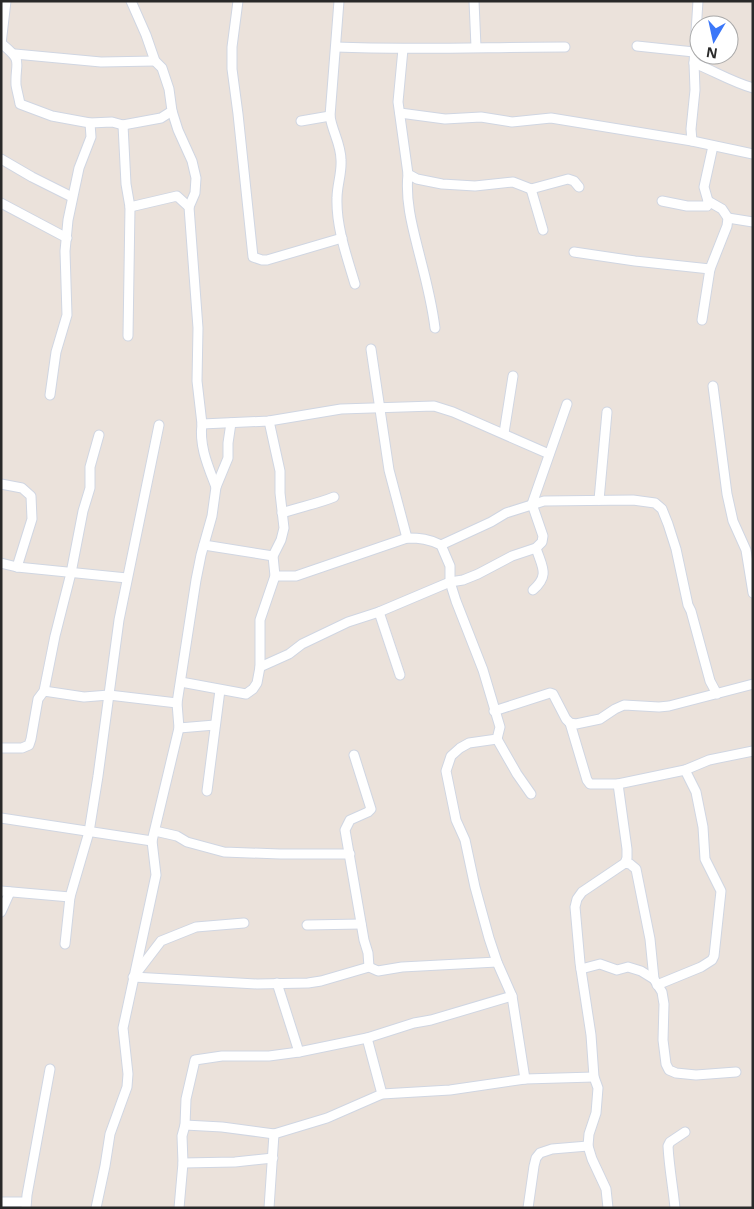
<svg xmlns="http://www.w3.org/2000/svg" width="754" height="1209" font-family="'Open Sans',sans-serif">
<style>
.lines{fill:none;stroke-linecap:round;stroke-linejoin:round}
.minor-casing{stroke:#d0d6e2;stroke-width:11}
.minor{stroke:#fff;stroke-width:9}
</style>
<rect width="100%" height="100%" fill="#ebe2db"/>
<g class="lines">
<!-- minor casing -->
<g class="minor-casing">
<g id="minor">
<polyline points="238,1 232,47 232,69 238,114 253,257 262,260 267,260 342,238"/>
<path d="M339 1 330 116C332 131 341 144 341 160 342 173 337 185 337 198 336 227 347 257 355 284"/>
<polyline points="474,1 476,47"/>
<polyline points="1,44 6,1"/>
<path d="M2 44C24 62 15 60 16 85 17 91 19 98 20 104L52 116 90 123 112 122 123 125 161 118 172 111 169 89 162 68 155 61 146 35 131 1"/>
<polyline points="637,46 694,52"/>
<path d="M336 47C412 50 488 47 565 47"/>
<polyline points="403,49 398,102 408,174 417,179 442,184 475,186 513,182 531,189 568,179 574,181 579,187"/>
<polyline points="15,54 101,62 155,61"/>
<path d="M694 63C714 71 732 82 753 88"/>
<polyline points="172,111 178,130 192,161 196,178 195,193 189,207"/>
<polyline points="400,113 445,119 481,117 512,122 551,118 692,141 753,154"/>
<polyline points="301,121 330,116"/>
<polyline points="123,125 126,184 130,207 128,336"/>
<polyline points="692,141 691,129 695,90 694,63 698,1"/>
<polyline points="1,159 32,177 72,197"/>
<path d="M408 174C405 202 413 229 420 257 426 280 432 304 435 328"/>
<polyline points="531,189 543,230"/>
<polyline points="662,201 687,206 707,206 708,201 704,187 713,146"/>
<polyline points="1,203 67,238"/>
<polyline points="130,207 177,196 189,207 198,328 197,381 202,424 269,421 341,409 434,406 453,412 549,454"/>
<polyline points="728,218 753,222"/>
<polyline points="574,252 635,261 710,269 727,226 728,218 722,209 708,201"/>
<polyline points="702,320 710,269"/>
<polyline points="371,349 389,470 407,538"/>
<polyline points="713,386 727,494 733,521 746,550 753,593"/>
<polyline points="50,395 56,352 67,315 65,251 68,220 79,168 91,137 90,123"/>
<path d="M202 424C199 446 208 466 216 487"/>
<polyline points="504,433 513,376"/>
<polyline points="1,484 22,488 31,496 32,519 17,567"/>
<polyline points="599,500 607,412"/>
<path d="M282 513C299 507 317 504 334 497"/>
<polyline points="204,545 273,556"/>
<polyline points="441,545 491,522 506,513 544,501 633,500 655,503 662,509 668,524 676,549 688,605 691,611 710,681 717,694"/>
<polyline points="1,563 17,567 127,578"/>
<path d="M275 576H296L407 538C420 538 429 539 441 545L450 566V582L456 601 483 670 500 727 497 739 469 743 460 748 451 756 446 771 456 820 465 840 475 887 489 938 497 962 512 996 525 1079"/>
<path d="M533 590C550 575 542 567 536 548"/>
<polyline points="379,612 400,675"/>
<polyline points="260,667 289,654 302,644 348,622 379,612 450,582 463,580 478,574 512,556 536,548 542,542 543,536 532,504 567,404"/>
<polyline points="181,682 246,694 253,689 257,683 260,667 260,620 275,576 273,556 281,540 284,528 280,493 280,471 269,421"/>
<polyline points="44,691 84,697 109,695 177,703"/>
<polyline points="494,711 550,693 553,694 566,719 570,723 576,724 600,719 615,709 624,705 659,707 669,706 753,684"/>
<polyline points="570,723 587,780 590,784 618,784 685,770 709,760 753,751"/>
<polyline points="179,728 215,725"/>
<polyline points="497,739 517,774 531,794"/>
<polyline points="1,748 22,748 29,745 31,739 38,699 44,691 55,636 71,573 83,511 90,488 90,467 99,435"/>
<polyline points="354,755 371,809 368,812 350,820 345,830 364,940 368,953 369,967"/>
<polyline points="207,791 220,690"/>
<polyline points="1,818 152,841"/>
<polyline points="155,831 177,836 187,842 224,852 280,854 350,854"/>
<polyline points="625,863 630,864 636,869 650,939 654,979"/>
<polyline points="1,891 70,897"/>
<polyline points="1,912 10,892"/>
<polyline points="307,925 361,924"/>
<polyline points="65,944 70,897 89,832 98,776 119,620 159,425"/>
<polyline points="581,969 600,964 617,970 628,967 641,971 654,979 662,992 664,1004 663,1040 666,1064 669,1070 676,1073 696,1075 736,1072"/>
<polyline points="135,975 161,941 196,927 244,923"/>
<polyline points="133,977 257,984 308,983 321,981 369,967 378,971 402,967 497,962"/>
<polyline points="277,983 299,1052"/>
<polyline points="657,985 701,967 712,960 714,956 721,891 705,859 703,827 696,792 685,770"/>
<polyline points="367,1038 382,1094"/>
<polyline points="185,1125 222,1127 274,1134 327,1118 382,1094 450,1090 525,1079 594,1077"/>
<polyline points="183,1163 235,1162 273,1158"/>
<polyline points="1,1202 26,1202"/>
<polyline points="26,1208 27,1195 50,1069"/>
<polyline points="96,1208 105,1166 110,1134 127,1087 128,1074 123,1028 156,875 152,841 179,728 177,703 196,580 201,555 212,516 216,487 228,458 228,443 231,423"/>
<polyline points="179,1208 183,1163 182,1136 185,1125 186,1099 195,1060 222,1056 269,1056 299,1052 367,1038 414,1023 431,1020 512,996"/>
<polyline points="269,1208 274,1134"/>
<polyline points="528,1208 534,1166 536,1158 540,1153 552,1149 588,1146"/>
<polyline points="608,1208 606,1189 592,1159 588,1146 589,1134 596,1113 598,1088 594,1077 591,1035 580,963 575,907 577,899 582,892 625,863 627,858 627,849 618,784"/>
<path d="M675 1208C673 1187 669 1167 668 1146L670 1142 685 1132"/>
</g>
</g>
<!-- minor -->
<use href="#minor" class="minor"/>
</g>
<!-- border -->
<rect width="754" height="1209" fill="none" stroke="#292929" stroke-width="5"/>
<!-- north arrow -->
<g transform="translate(714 40) rotate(189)"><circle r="24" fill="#ffffff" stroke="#a9a9a9"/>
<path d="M0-4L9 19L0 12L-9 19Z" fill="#3b77f9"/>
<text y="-8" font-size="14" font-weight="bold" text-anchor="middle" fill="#292929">N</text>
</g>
</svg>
